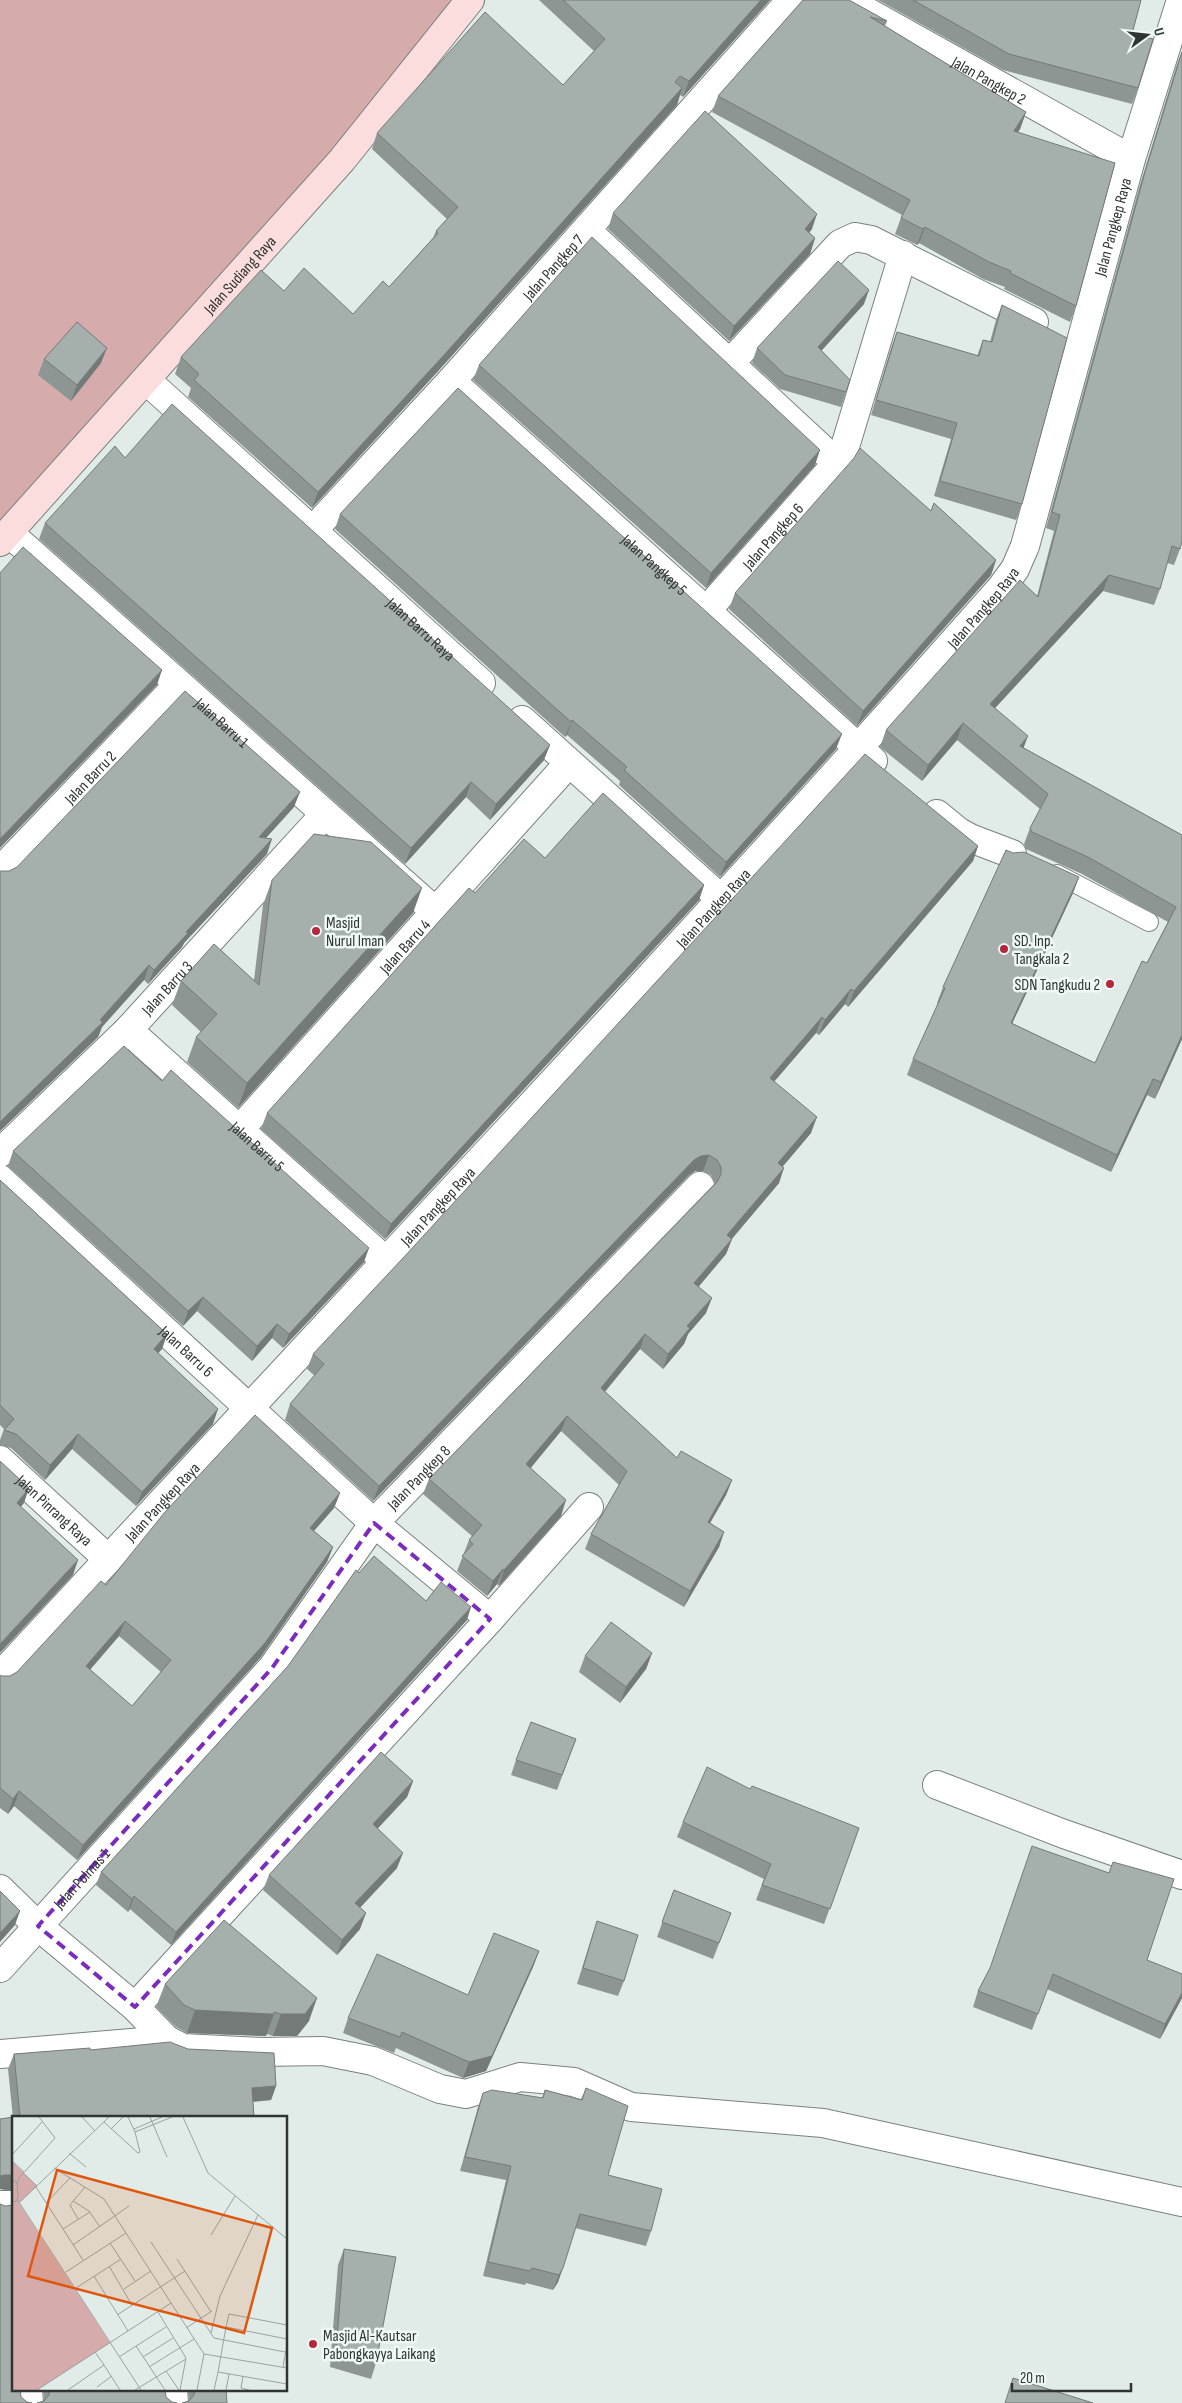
<svg xmlns="http://www.w3.org/2000/svg" width="1182" height="2403" font-family="'Sofia Sans Condensed',sans-serif">
<style>
.green{fill:#d6abac}
.lines{fill:none;stroke-linecap:round;stroke-linejoin:round}
.lane-casing{stroke:#78827e;stroke-width:20}
.street-casing{stroke:#78827e;stroke-width:30}
.secondary-casing{stroke:#78827e;stroke-width:30}
.lane{stroke:#fff;stroke-width:18}
.street{stroke:#fff;stroke-width:28}
.secondary{stroke:#fbddde;stroke-width:28}
.wall{fill:#8e9693;fill-rule:evenodd}
.shaded-wall{fill:#747a78}
.building{fill:#a5afab;stroke:#747a78;fill-rule:evenodd}
.marked{fill:none;stroke:#7b2cbf;stroke-width:4;stroke-dasharray:10 6;stroke-linejoin:round}
.poi-dot{fill:#b7263f;stroke:#eff9f5;stroke-width:2}
.labels{text-anchor:middle;stroke-width:5;stroke-linejoin:round;paint-order:stroke}
.street-label{font-size:16px;fill:#303432;stroke:#eff9f5}
.poi-label{font-size:16px;fill:#303432;stroke:#eff9f5;text-anchor:start}
.inset-road{fill:none;stroke:#9aa29f;stroke-width:1}
.view{fill:#df570e;fill-opacity:0.15;stroke:#df570e;stroke-width:2.5}
.inset-edge{fill:none;stroke:#303432;stroke-width:2.5}
</style>
<rect width="100%" height="100%" fill="#e1ece8"/>
<!-- green -->
<polygon class="green" points="0,0 470,0 0,542"/>
<g class="lines">
<!-- lane casing -->
<g class="lane-casing">
<polyline id="lane" points="1057,874 1149,922"/>
</g>
<!-- street casing -->
<g class="street-casing">
<g id="street">
<path id="s1" d="M846 0 1131 159"/>
<polyline points="586,230 837,463"/>
<polyline points="731,362 840,244 855,237 871,240 1034,322"/>
<path id="s2" d="M146 380 481 683"/>
<path id="s3" d="M451 381 873 761"/>
<path id="s4" d="M313 530 451 381 791 0"/>
<path id="s5" d="M9 533 436 912"/>
<path id="s6" d="M707 610 837 463 844 450 903 255"/>
<polyline points="522,720 720,898"/>
<polyline points="937,814 959,832 970,838 1012,854"/>
<path id="s7" d="M0 871 179 684"/>
<path id="s8" d="M128 1030 387 1262"/>
<path id="s9" d="M240 1129 569 763"/>
<path id="s10" d="M0 1153 128 1030 325 814"/>
<path id="s11" d="M0 1179 374 1523 490 1619"/>
<path id="s12" d="M0 1460 108 1559"/>
<path id="s13" d="M0 1676C335 1314 675 957 1001 588L1015 569 1025 546 1131 159 1181 0"/>
<polyline points="937,1785 1064,1834 1182,1875"/>
<polyline points="0,1889 38,1926 135,2007 167,2040 183,2048 261,2052 323,2051 373,2061 440,2089 466,2094 520,2077 574,2082 631,2107 823,2123 1182,2202"/>
<path id="s14" d="M0 1968 272 1668 374 1523 700 1186"/>
<polyline points="135,2007 490,1619 589,1507"/>
<polyline points="0,2054 167,2040"/>
<polyline points="0,2205 14,2205"/>
<polyline points="28,2389 29,2403"/>
<polyline points="173,2389 174,2403"/>
</g>
</g>
<!-- secondary casing -->
<g class="secondary-casing">
<g id="secondary">
<path id="s15" d="M0 542 342 160 470 0"/>
</g>
</g>
<!-- lane -->
<use href="#lane" class="lane"/>
<!-- street -->
<use href="#street" class="street"/>
<!-- secondary -->
<use href="#secondary" class="secondary"/>
</g>
<!-- wall -->
<g class="wall">
<polygon points="539,0 770,0 683,97 680,95 677,105 439,370 312,508 188,397 191,388 175,374 181,357 284,291 353,314 389,287 433,238 436,231 447,219 372,149 377,133 563,85 594,51"/>
<polygon points="803,0 887,21 885,26 1026,112 1020,129 1018,132 1076,306 1070,322 1004,289 1005,287 983,279 919,243 917,245 895,234 902,215 712,112 718,96"/>
<polygon points="878,0 1141,0 1132,34 1138,88 1132,104 1003,70"/>
<polygon points="1182,51 1180,549 1174,565 1167,563 1160,589 1154,605 1103,591 995,708 1024,748 1182,835 1182,1039 1155,1099 1147,1095 1111,1172 907,1075 913,1059 938,1004 937,1003 943,987 1079,877 1073,893 1012,1023 1095,1063 1168,922 1082,874 1026,849 1024,844 1030,828 1040,809 957,740 922,781 880,747 886,730 1037,596 1054,531 1046,528 1139,188 1177,64"/>
<polygon points="613,213 812,229 809,233 815,238 810,254 729,341 608,229"/>
<polygon points="864,304 821,351 846,392 841,407 780,389 752,363 757,348"/>
<polygon points="1002,305 1022,504 1016,520 934,496 951,439 871,415 891,348 897,332 977,356 983,340 990,342 996,320"/>
<polygon points="44,359 101,363 71,401 38,375"/>
<polygon points="479,365 815,465 706,588 473,380"/>
<polygon points="125,458 544,760 490,820 466,797 405,864 39,539 45,523"/>
<polygon points="934,503 996,560 991,575 857,726 729,609 735,593 931,511"/>
<polygon points="340,514 836,749 720,877 619,785 620,781 567,735 565,737 335,529"/>
<polygon points="294,807 266,838 267,854 184,943 182,947 148,984 144,980 102,1027 98,1037 0,1131 0,871 9,871"/>
<polygon points="978,846 973,861 848,1007 845,1004 819,1035 816,1033 774,1082 811,1133 783,1166 779,1183 732,1239 726,1254 699,1286 706,1313 688,1334 684,1344 663,1369 640,1349 605,1392 677,1458 732,1480 726,1495 710,1523 724,1532 719,1547 684,1607 585,1549 591,1534 619,1485 561,1431 530,1468 561,1516 499,1586 497,1584 487,1596 457,1571 469,1540 472,1536 423,1494 429,1479 715,1183 711,1175 703,1171 695,1171 689,1175 373,1501 285,1420 290,1404 315,1376 307,1369 313,1354"/>
<polygon points="545,858 704,885 699,900 385,1239 261,1129 267,1113 475,893"/>
<polygon points="272,880 413,913 238,1108 187,1062 196,1037 201,1032 172,1005 181,981 254,980 263,905"/>
<polygon points="162,1081 364,1262 283,1348 272,1338 252,1361 197,1311 183,1326 8,1166 13,1151"/>
<polygon points="0,1180 167,1334 162,1349 158,1353 213,1424 136,1506 72,1449 45,1480 11,1448 0,1445 0,1440 4,1429 0,1425"/>
<path d="M340 1493 334 1508 314 1531 333 1547 327 1562 260 1658 77 1860 14 1806 8 1814 0 1808V1675L1 1676H10L17 1672 106 1585ZM119 1636 161 1672 132 1706 90 1670Z"/>
<polygon points="359,1573 426,1601 467,1620 171,1945 130,1909 128,1912 96,1885 101,1872 288,1666"/>
<polygon points="652,1653 646,1669 620,1703 579,1672 585,1656"/>
<polygon points="576,1739 557,1790 511,1775 516,1760"/>
<polygon points="413,1781 407,1797 377,1829 397,1868 360,1908 360,1929 337,1955 263,1890 269,1875"/>
<polygon points="750,1789 859,1828 824,1924 756,1900 764,1879 677,1837 683,1822"/>
<polygon points="674,1890 731,1913 713,1959 657,1937"/>
<polygon points="597,1921 624,1981 618,1996 577,1984 592,1936"/>
<polygon points="539,1951 533,1967 486,2071 463,2078 396,2048 394,2053 343,2033 348,2018 468,1995"/>
<polygon points="1147,1960 1182,1974 1182,1998 1160,2039 1047,1989 1032,2030 973,2007 978,1991 989,1970"/>
<polygon points="165,1984 309,2021 297,2036 273,2036 267,2034 266,2036 261,2036 187,2033 176,2027 156,2007"/>
<polygon points="90,2050 276,2086 271,2100 253,2102 254,2117 14,2117 14,2191 0,2189 13,2118 8,2069 14,2054"/>
<polygon points="586,2088 608,2175 651,2231 646,2246 575,2228 558,2282 553,2290 526,2283 525,2285 483,2276 506,2180 460,2171 478,2107 483,2093 542,2098 545,2090 581,2099"/>
<polygon points="344,2249 376,2363 371,2379 330,2367 338,2265"/>
<polygon points="43,2389 165,2389 44,2401 44,2400"/>
<polygon points="188,2389 226,2389 189,2401 189,2400"/>
</g>
<!-- shaded-wall -->
<g class="shaded-wall">
<polygon points="761,0 770,0 683,97 689,81"/>
<polygon points="682,88 677,105 439,370 312,508 318,492"/>
<polygon points="1026,112 1020,129 1008,147 1014,131"/>
<polygon points="817,214 812,229 799,244 805,229"/>
<polygon points="925,227 919,243 917,245 923,229"/>
<polygon points="815,238 810,254 729,341 734,326"/>
<polygon points="869,290 864,304 812,361 818,347"/>
<polygon points="107,348 101,363 71,401 77,385"/>
<polygon points="820,450 815,465 706,588 711,573"/>
<polygon points="996,560 991,575 857,726 863,711"/>
<polygon points="1109,575 1103,591 984,720 990,704"/>
<polygon points="162,670 157,685 0,848 0,839"/>
<polygon points="572,720 567,735 565,737 571,722"/>
<polygon points="963,723 957,740 922,781 928,765"/>
<polygon points="842,734 836,749 720,877 726,862"/>
<polygon points="1028,736 1022,752 1020,746"/>
<polygon points="550,745 544,760 490,820 496,804"/>
<polygon points="471,782 466,797 405,864 411,848"/>
<polygon points="300,792 294,807 253,852 259,837"/>
<polygon points="272,839 267,854 184,943 182,947 148,984 154,970 186,932"/>
<polygon points="978,846 973,861 848,1007 854,991"/>
<polygon points="1079,877 1073,893 1005,1039 1011,1023"/>
<polygon points="704,885 699,900 385,1239 391,1224"/>
<polygon points="422,888 413,913 238,1108 247,1083"/>
<polygon points="149,965 144,980 102,1027 98,1037 0,1131 0,1122 100,1020"/>
<polygon points="851,989 845,1004 819,1035 825,1020"/>
<polygon points="822,1017 816,1033 764,1093 770,1078"/>
<polygon points="1182,1035 1182,1039 1155,1099 1161,1082"/>
<polygon points="1153,1079 1147,1095 1111,1172 1117,1155"/>
<polygon points="817,1117 811,1133 773,1178 778,1163"/>
<polygon points="709,1155 703,1171 695,1171 689,1175 373,1501 379,1486 694,1160 701,1156"/>
<polygon points="784,1168 779,1183 722,1250 727,1235"/>
<polygon points="732,1239 726,1254 689,1298 694,1283"/>
<polygon points="369,1248 364,1262 283,1348 289,1334"/>
<polygon points="203,1297 197,1311 183,1326 188,1311"/>
<polygon points="712,1298 706,1313 688,1334 684,1344 663,1369 668,1354 687,1326"/>
<polygon points="277,1324 272,1338 252,1361 257,1346"/>
<polygon points="167,1334 162,1349 148,1364 154,1349"/>
<polygon points="645,1334 640,1349 595,1403 601,1388"/>
<polygon points="218,1409 213,1424 136,1506 142,1492"/>
<polygon points="567,1416 561,1431 521,1480 526,1464"/>
<polygon points="78,1434 72,1449 45,1480 50,1465"/>
<polygon points="732,1480 726,1495 702,1537 708,1522"/>
<polygon points="29,1488 24,1503 12,1518 17,1503"/>
<polygon points="340,1493 334,1508 304,1542 310,1528"/>
<polygon points="566,1500 561,1516 499,1586 504,1570"/>
<polygon points="724,1532 719,1547 684,1607 690,1591"/>
<polygon points="333,1547 327,1562 260,1658 77,1860 83,1845"/>
<polygon points="78,1560 73,1575 0,1653 0,1644"/>
<polygon points="503,1569 497,1584 487,1596 493,1581"/>
<polygon points="471,1607 467,1620 171,1945 176,1932"/>
<polygon points="125,1621 119,1636 80,1681 86,1666"/>
<polygon points="652,1653 646,1669 620,1703 626,1687"/>
<polygon points="413,1781 407,1797 367,1840 373,1824"/>
<polygon points="19,1791 14,1806 8,1814 13,1799"/>
<polygon points="403,1853 397,1868 349,1919 355,1903"/>
<polygon points="134,1896 130,1909 128,1912 132,1899"/>
<polygon points="20,1911 15,1925 0,1942 0,1933"/>
<polygon points="366,1913 360,1929 337,1955 342,1940"/>
<polygon points="539,1951 533,1967 486,2071 463,2078 469,2062"/>
<polygon points="1182,1993 1182,1998 1160,2039 1165,2024"/>
<polygon points="317,1998 309,2021 297,2036 273,2036 281,2014"/>
<polygon points="195,2010 274,2014 266,2036 187,2033"/>
<polygon points="276,2086 271,2100 246,2102 252,2088"/>
<polygon points="5,2175 14,2175 14,2191 0,2189 0,2176"/>
<polygon points="563,2268 558,2282 553,2290 559,2275"/>
</g>
<!-- building -->
<g class="building">
<polygon points="563,0 761,0 689,81 680,76 675,82 682,88 445,354 318,492 194,380 199,374 181,357 261,270 284,291 304,268 353,314 383,281 389,287 438,233 436,231 458,207 377,133 485,12 563,85 605,39"/>
<polygon points="803,0 849,0 887,21 870,17 1026,112 1014,131 1115,163 1076,306 1010,273 1011,271 989,262 925,227 923,229 901,218 910,200 718,96"/>
<polygon points="913,0 1141,0 1132,34 1153,39 1138,88 1009,54"/>
<polygon points="1182,52 1182,541 1180,549 1172,546 1160,589 1109,575 990,704 1028,736 1020,746 1182,835 1182,1035 1161,1082 1153,1079 1117,1155 913,1059 945,988 943,987 1006,850 1013,853 1024,852 1079,877 1011,1023 1095,1063 1142,961 1147,963 1176,907 1088,857 1032,832 1030,828 1048,794 963,723 928,765 886,730 1020,580 1038,597 1060,515 1052,512 1145,172"/>
<polygon points="705,111 817,214 805,229 815,238 734,326 613,213"/>
<polygon points="592,237 820,450 711,573 479,365"/>
<polygon points="838,261 869,290 818,347 850,380 846,392 785,375 757,348"/>
<polygon points="1002,305 1067,338 1022,504 940,481 957,423 876,400 897,332 979,356 983,340 992,342"/>
<polygon points="77,322 107,348 77,385 44,359"/>
<polygon points="458,388 842,734 726,862 624,770 627,767 572,720 571,722 340,514"/>
<polygon points="172,404 550,745 496,804 471,782 411,848 45,523 115,446 125,458"/>
<polygon points="860,448 931,511 934,503 996,560 863,711 735,593 854,458"/>
<polygon points="23,547 162,670 0,839 0,573"/>
<polygon points="185,691 300,792 259,837 272,839 186,932 188,933 154,970 149,965 100,1020 103,1022 0,1122 0,871 9,871 17,867"/>
<polygon points="865,754 978,846 854,991 851,989 825,1020 822,1017 770,1078 817,1117 778,1163 784,1168 727,1235 732,1239 694,1283 712,1298 687,1326 690,1328 668,1354 645,1334 601,1388 677,1458 681,1451 732,1480 708,1522 724,1532 690,1591 591,1534 627,1471 567,1416 526,1464 566,1500 504,1570 503,1569 493,1581 462,1556 473,1544 469,1540 482,1525 429,1479 717,1182 721,1174 721,1167 717,1160 709,1155 701,1156 694,1160 379,1486 290,1404 324,1364 313,1354 404,1257"/>
<polygon points="603,793 704,885 391,1224 267,1113 469,888 475,893 524,839 545,858"/>
<polygon points="314,834 371,842 422,888 247,1083 196,1037 217,1014 181,981 214,944 259,985 272,880"/>
<polygon points="124,1046 162,1081 171,1070 369,1248 289,1334 277,1324 257,1346 203,1297 188,1311 13,1151"/>
<polygon points="0,1180 167,1334 154,1349 218,1409 142,1492 78,1434 50,1465 16,1434 4,1430 14,1419 0,1405"/>
<path d="M255 1415 340 1493 310 1528 333 1547 265 1643 83 1845 19 1791 13 1799 0 1788V1675L1 1676H10L17 1672 101 1581 106 1585 165 1512ZM125 1621 171 1660 132 1706 86 1666Z"/>
<polygon points="0,1461 29,1488 17,1503 78,1560 0,1644"/>
<polygon points="374,1556 426,1601 441,1582 471,1607 176,1932 134,1896 132,1899 101,1872 288,1666 356,1570 359,1573"/>
<polygon points="611,1622 652,1653 626,1687 585,1656"/>
<polygon points="531,1722 576,1739 562,1775 516,1760"/>
<polygon points="381,1752 413,1781 373,1824 403,1853 355,1903 366,1913 342,1940 269,1875"/>
<polygon points="707,1767 750,1789 752,1786 859,1828 830,1909 762,1885 771,1864 683,1822"/>
<polygon points="1032,1846 1109,1873 1113,1862 1174,1879 1147,1960 1182,1974 1182,1993 1165,2024 1053,1974 1038,2014 978,1991 990,1968"/>
<polygon points="674,1890 731,1913 719,1943 662,1922"/>
<polygon points="0,1891 20,1911 0,1933"/>
<polygon points="224,1920 317,1998 305,2014 281,2014 274,2012 274,2014 269,2014 195,2010 184,2005 165,1984"/>
<polygon points="597,1921 638,1935 624,1981 583,1968"/>
<polygon points="494,1933 539,1951 492,2056 469,2062 402,2032 400,2037 348,2018 377,1954 468,1995"/>
<polygon points="170,2042 188,2049 274,2053 276,2086 252,2088 254,2117 20,2117 14,2054 90,2048 90,2050"/>
<polygon points="586,2088 628,2106 608,2175 662,2189 651,2231 580,2214 563,2268 559,2275 532,2268 530,2271 488,2262 511,2166 465,2157 483,2093 492,2090 543,2098 545,2090 582,2100"/>
<polygon points="14,2117 14,2175 5,2175 0,2176 0,2119"/>
<polygon points="0,2204 5,2206 14,2205 14,2389 20,2389 21,2397 27,2402 32,2403 0,2403"/>
<polygon points="344,2249 396,2257 376,2363 336,2352"/>
<polygon points="1013,2378 1093,2403 1005,2403"/>
<polygon points="50,2389 165,2389 166,2397 172,2402 177,2403 37,2403 44,2401 49,2395"/>
<polygon points="195,2389 226,2389 227,2403 182,2403 189,2401 194,2395"/>
</g>
<!-- marked area -->
<path class="marked" d="M374 1523 490 1619 135 2007 38 1926 272 1668Z"/>
<!-- markers -->
<g class="poi-dot">
<circle cx="316" cy="931" r="5"/>
<circle cx="1004" cy="949" r="5"/>
<circle cx="1110" cy="984" r="5"/>
<circle cx="313" cy="2344" r="5"/>
</g>
<g class="labels">
<!-- street labels -->
<g class="street-label">
<text dy="6" stroke="none"><textPath href="#s1" startOffset="164">Jalan Pangkep 2</textPath></text>
<text dy="6" stroke="none"><textPath href="#s13" startOffset="1858">Jalan Pangkep Raya</textPath></text>
<text dy="6" stroke="none"><textPath href="#s4" startOffset="356">Jalan Pangkep 7</textPath></text>
<text dy="6" stroke="none"><textPath href="#s15" startOffset="359">Jalan Sudiang Raya</textPath></text>
<text dy="6" stroke="none"><textPath href="#s6" startOffset="99">Jalan Pangkep 6</textPath></text>
<text dy="6" stroke="none"><textPath href="#s3" startOffset="274">Jalan Pangkep 5</textPath></text>
<text dy="6" stroke="none"><textPath href="#s13" startOffset="1452">Jalan Pangkep Raya</textPath></text>
<text dy="6" stroke="none"><textPath href="#s2" startOffset="371">Jalan Barru Raya</textPath></text>
<text dy="6" stroke="none"><textPath href="#s5" startOffset="285">Jalan Barru 1</textPath></text>
<text dy="6" stroke="none"><textPath href="#s7" startOffset="130">Jalan Barru 2</textPath></text>
<text dy="6" stroke="none"><textPath href="#s13" startOffset="1048">Jalan Pangkep Raya</textPath></text>
<text dy="6" stroke="none"><textPath href="#s9" startOffset="246">Jalan Barru 4</textPath></text>
<text dy="6" stroke="none"><textPath href="#s10" startOffset="235">Jalan Barru 3</textPath></text>
<text dy="6" stroke="none"><textPath href="#s8" startOffset="174">Jalan Barru 5</textPath></text>
<text dy="6" stroke="none"><textPath href="#s13" startOffset="642">Jalan Pangkep Raya</textPath></text>
<text dy="6" stroke="none"><textPath href="#s11" startOffset="254">Jalan Barru 6</textPath></text>
<text dy="6" stroke="none"><textPath href="#s14" startOffset="646">Jalan Pangkep 8</textPath></text>
<text dy="6" stroke="none"><textPath href="#s13" startOffset="238">Jalan Pangkep Raya</textPath></text>
<text dy="6" stroke="none"><textPath href="#s12" startOffset="74">Jalan Pinrang Raya</textPath></text>
<text dy="6" stroke="none"><textPath href="#s14" startOffset="121">Jalan Polmas 1</textPath></text>
</g>
<!-- poi labels -->
<g class="poi-label">
<text x="326" y="928">Masjid<tspan x="326" dy="18">Nurul Iman</tspan></text>
<text x="1014" y="946">SD. Inp.<tspan x="1014" dy="18">Tangkala 2</tspan></text>
<text x="1100" y="990" text-anchor="end">SDN Tangkudu 2</text>
<text x="323" y="2341">Masjid Al-Kautsar<tspan x="323" dy="18">Pabongkayya Laikang</tspan></text>
</g>
</g>
<!-- overview -->
<g transform="translate(12 2116)">
<rect width="275" height="275" fill="#e1ece8"/>
<path d="M0 45 25 70 7 87 98 227 25 274H0Z" fill="#d6abac"/>
<path class="inset-road" d="M70 1 83 15M138 1 155 41M171 1 196 57 275 123M92 6 126 37 128 36 123 16 116 1M99 13 111 1M122 13 150 1M123 16 160 1M57 37 74 51M0 39 30 6M0 45 12 56M42 52 92 83 192 238M11 57 25 70M0 63 5 67 6 80 5 85 0 86M5 68 7 62 43 22 27 1M24 71 71 144M5 83 129 274M61 85 77 95 88 111M7 87 97 1M34 87 58 62M66 103 58 89 73 71M51 113 78 96M199 119 223 80M139 126 202 222 273 236M98 127 123 165M61 129 117 90M165 143 199 196M97 150 120 189M54 156 114 117M82 160 116 215M64 172 109 143M112 173 139 155M146 196 174 242 168 274M105 199 173 155M214 211 217 198 275 209M174 212 200 195M199 217 208 180 246 99M124 230 153 274M83 236 92 249M192 238 275 252M107 241 154 211M131 241 161 222M137 251 182 223M271 251 275 229M154 255 167 274M206 256 214 211 275 223M231 260 229 272 237 274M85 271 100 260M25 274 159 187M56 274 92 249 108 274M123 274 174 243M185 274 192 238M202 274 206 256 275 268M214 274 217 258"/>
<path class="view" d="M45 54 260 112 232 217 16 160Z"/>
<rect width="275" height="275" class="inset-edge"/>
</g>
<!-- north arrow -->
<g transform="translate(1147 35) rotate(75)" stroke="#eff9f5" stroke-width="4" paint-order="stroke">
<path d="M0-4L9 19L0 12L-9 19Z" fill="#303432"/>
<text y="-8" font-size="14" font-weight="bold" text-anchor="middle" fill="#303432">U</text>
</g>
<!-- scale -->
<path d="M1012 2383v8h119v-8" fill="none" stroke="#303432" stroke-width="2.5"/>
<text x="1020" y="2383" font-size="15" fill="#303432" stroke="#eff9f5" stroke-width="4" paint-order="stroke">20 m</text>
</svg>
